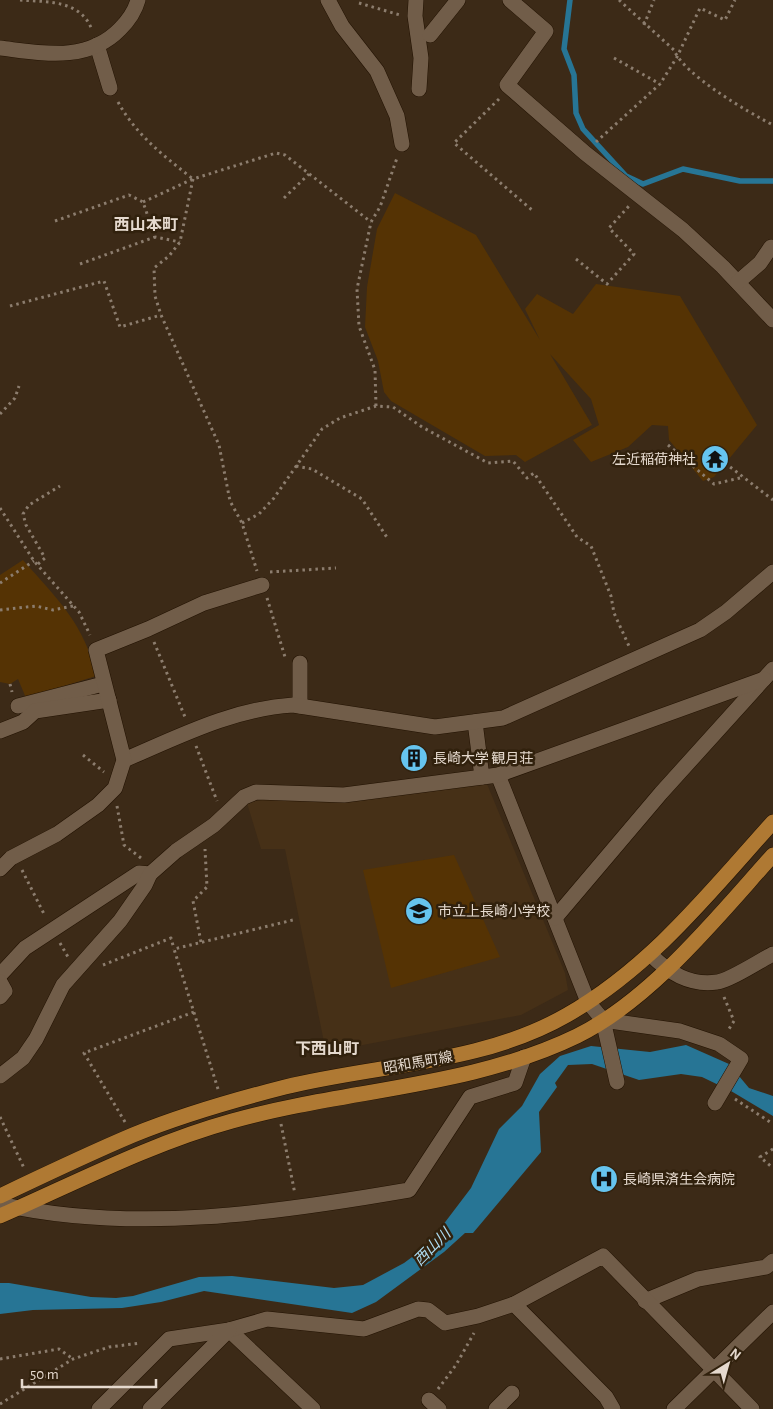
<svg xmlns="http://www.w3.org/2000/svg" width="773" height="1409" font-family="'Alegreya Sans','Noto Sans JP',sans-serif">
<style>
.built{fill:#463017}
.green{fill:#553304}
.water{fill:#277595}
.lines{fill:none;stroke-linecap:round;stroke-linejoin:round}
.stream{stroke:#277595;stroke-width:5.5}
.minor-casing{stroke:#221202;stroke-width:16}
.major-casing{stroke:#221202;stroke-width:16}
.path{stroke:#8c7d6e;stroke-width:3;stroke-dasharray:2.5 4;stroke-linecap:butt}
.minor{stroke:#715d49;stroke-width:15}
.major{stroke:#af7933;stroke-width:15}
.labels{text-anchor:middle;stroke-width:5;stroke-linejoin:round;paint-order:stroke}
.poi-label{font-size:14px;fill:#e5d9ce;stroke:#31210d;text-anchor:start}
.street-label{font-size:14px;fill:#e5d9ce;stroke:#31210d}
.water-label{font-size:15px;font-style:italic;fill:#addbf1;stroke:#31210d}
.quarter-label{font-size:16px;font-weight:bold;fill:#e5d9ce;stroke:#31210d}
</style>
<rect width="100%" height="100%" fill="#3c2a17"/>
<!-- built -->
<polygon class="built" points="487,784 565,973 568,990 521,1015 326,1052 285,849 261,849 247,803 271,798"/>
<!-- green -->
<g class="green">
<polygon points="395,193 476,235 540,340 525,309 537,294 573,314 596,284 680,296 757,425 714,477 703,481 669,440 668,426 652,425 628,447 591,462 573,440 599,425 591,399 550,354 592,425 525,462 516,455 485,456 391,401 384,392 378,361 365,327 367,287 377,229"/>
<path d="M23 560C57 599 85 624 96 676L26 698 18 679 10 684 0 682V575Z"/>
<polygon points="454,855 500,957 391,988 363,870"/>
</g>
<!-- water -->
<polygon class="water" points="686,1045 729,1064 749,1088 773,1096 773,1116 731,1091 702,1077 681,1074 639,1080 592,1064 568,1065 555,1083 557,1087 539,1112 541,1152 473,1233 465,1233 444,1252 376,1302 352,1313 204,1291 161,1302 122,1308 33,1310 0,1314 0,1283 9,1283 91,1297 116,1298 133,1296 199,1277 232,1276 334,1288 363,1285 404,1263 427,1246 471,1188 499,1129 522,1106 540,1074 560,1056 591,1046 650,1052"/>
<g class="lines">
<!-- stream -->
<polyline class="stream" points="570,0 564,49 574,75 576,113 583,129 626,176 643,184 683,169 740,181 773,181"/>
<!-- minor casing -->
<g class="minor-casing">
<g id="minor">
<polyline points="328,0 342,26 377,71 397,116 402,144"/>
<polyline points="416,0 415,16 421,58 419,89"/>
<polyline points="510,0 546,31 507,85 585,153 683,230 723,267 773,320"/>
<polyline points="430,35 458,0"/>
<polyline points="97,45 110,88"/>
<path d="M0 48C42 53 87 63 120 29 128 21 135 11 138 0"/>
<polyline points="738,282 760,263 771,247"/>
<polyline points="300,663 300,706"/>
<polyline points="18,706 103,684"/>
<polyline points="475,722 482,777"/>
<polyline points="0,731 23,722 35,711 109,700"/>
<path d="M124 760C180 736 232 709 293 705L435 727 503 718 700 630 726 612 773 572"/>
<polyline points="498,775 588,1002 603,1020 617,1082"/>
<polyline points="0,869 11,858 57,834 98,805 115,788 124,760 96,650 148,629 204,603 262,585"/>
<polyline points="555,918 661,793 773,669"/>
<path d="M651 955C669 973 690 986 717 982 729 981 761 960 773 954"/>
<polyline points="0,975 25,948 139,873 150,874"/>
<polyline points="0,982 5,991 0,997"/>
<polyline points="603,1020 680,1031 719,1044 741,1059 715,1103"/>
<polyline points="0,1076 23,1058 36,1039 63,985 120,921 145,885 150,874 176,851 214,825 244,797 256,792 344,795 498,775 764,679"/>
<path d="M0 1204C134 1234 276 1213 409 1190L470 1097 515 1083 524 1057"/>
<polyline points="645,1301 698,1279 766,1267 773,1261"/>
<polyline points="514,1304 606,1397 613,1409"/>
<polyline points="229,1330 313,1409"/>
<polyline points="429,1400 439,1409"/>
<polyline points="99,1409 169,1339 229,1330 267,1319 364,1329 418,1309 428,1310 445,1323 478,1316 514,1304 603,1256 752,1409"/>
<polyline points="150,1409 229,1330"/>
<polyline points="496,1409 512,1393"/>
<polyline points="674,1409 773,1312"/>
</g>
</g>
<!-- major casing -->
<g class="major-casing">
<g id="major">
<path d="M0 1196C44 1175 88 1154 133 1135 182 1115 234 1100 285 1087 379 1064 482 1064 567 1015 651 967 710 892 773 822"/>
<path d="M0 1216C75 1183 152 1143 232 1121 345 1089 470 1088 577 1036 652 999 718 916 773 855"/>
</g>
</g>
<!-- path -->
<g class="path">
<path d="M20 0C48 2 81 0 92 30"/>
<path d="M619 0 674 50C684 75 748 112 773 125"/>
<polyline points="359,3 400,15"/>
<polyline points="644,25 654,0"/>
<polyline points="614,58 660,84"/>
<polyline points="499,99 454,143 532,210"/>
<path d="M118 102C136 135 164 156 193 179"/>
<polyline points="596,142 660,84 677,57 700,8 725,20 735,0"/>
<polyline points="193,179 180,242 169,256 154,268 155,296 161,315 219,445 230,501 242,523 257,571"/>
<polyline points="284,198 309,174"/>
<polyline points="143,202 193,179 276,153 285,155 371,222"/>
<polyline points="55,221 129,195 143,202 155,237 180,242"/>
<polyline points="576,259 607,284 634,254 609,228 629,206"/>
<polyline points="80,264 155,237"/>
<polyline points="10,306 104,281 120,327 161,315"/>
<polyline points="376,406 375,370 359,326 357,289 371,222 380,207 397,158"/>
<polyline points="0,414 15,398 19,386"/>
<polyline points="668,445 714,484 744,477"/>
<polyline points="725,463 773,500"/>
<polyline points="296,466 312,469 362,499 388,539"/>
<polyline points="0,508 34,561 79,612 90,635"/>
<polyline points="242,523 259,514 274,498 322,429 340,418 376,406 393,407 422,427 488,463 513,461 527,478 534,473 577,537 591,546 611,596 614,613 629,646"/>
<polyline points="38,564 45,558 26,525 23,514 29,505 60,486"/>
<polyline points="270,572 336,568"/>
<polyline points="0,583 34,561"/>
<polyline points="267,598 285,657"/>
<polyline points="0,610 36,606 53,610 73,606"/>
<polyline points="154,642 185,717"/>
<polyline points="10,684 12,692"/>
<polyline points="196,746 217,801"/>
<polyline points="83,755 104,772"/>
<polyline points="117,806 124,845 141,858"/>
<polyline points="22,870 45,916"/>
<polyline points="201,942 193,901 207,887 205,849"/>
<polyline points="60,943 68,957"/>
<polyline points="103,965 171,938 174,949"/>
<polyline points="724,997 734,1021 727,1032"/>
<polyline points="218,1089 174,949 293,920"/>
<polyline points="735,1099 773,1124"/>
<polyline points="0,1117 24,1168"/>
<polyline points="125,1122 84,1053 194,1012"/>
<polyline points="281,1124 295,1194"/>
<polyline points="773,1149 760,1157 773,1168"/>
<polyline points="0,1359 59,1349 73,1359"/>
<polyline points="438,1389 456,1365 474,1333"/>
<polyline points="0,1404 73,1359 109,1347 141,1343"/>
</g>
<!-- minor -->
<use href="#minor" class="minor"/>
<!-- major -->
<use href="#major" class="major"/>
</g>
<!-- icons -->
<defs>
<g id="temple-disc" transform="scale(1.4375)"><circle r="9.5" fill="#66c4ef" stroke="#31210d"/><path d="M0-6L5-2H3V0L6.5 2.5H4V6H1.5V3h-3V6H-4V2.5H-6.5L-3 0V-2H-5Z" fill="#111"/></g>
<g id="building-disc" transform="scale(1.4375)"><circle r="9.5" fill="#66c4ef" stroke="#31210d"/><path d="M-4-6H4V6H1V3H-1V6H-4ZM-2.5-4.3h1.7v1.8h-1.7ZM.8-4.3h1.7v1.8H.8ZM-2.5-1h1.7V.8h-1.7ZM.8-1h1.7V.8H.8Z" fill="#111"/></g>
<g id="school-disc" transform="scale(1.4375)"><circle r="9.5" fill="#66c4ef" stroke="#31210d"/><path d="M0-5L7-2L0 1L-7-2ZM-4 1L0 2.5L4 1V4Q0 6-4 4Z" fill="#111"/></g>
<g id="hospital-disc" transform="scale(1.4375)"><circle r="9.5" fill="#66c4ef" stroke="#31210d"/><path d="M-5-5h3v3.5h4V-5h3V5h-3V1.5h-4V5h-3Z" fill="#111"/></g>
</defs>
<g fill-rule="evenodd">
<use href="#temple-disc" x="715" y="459"/>
<use href="#building-disc" x="414" y="758"/>
<use href="#school-disc" x="419" y="911"/>
<use href="#hospital-disc" x="604" y="1179"/>
</g>
<g class="labels">
<!-- poi labels -->
<g class="poi-label">
<text x="696" y="464" text-anchor="end">左近稲荷神社</text>
<text x="433" y="763">長崎大学 観月荘</text>
<text x="438" y="916">市立上長崎小学校</text>
<text x="623" y="1184">長崎県済生会病院</text>
</g>
<!-- street labels -->
<g class="street-label">
<text transform="translate(418 1062) rotate(-10)" y="5">昭和馬町線</text>
</g>
<!-- water labels -->
<g class="water-label">
<text transform="translate(432 1247) rotate(-45)" y="5">西山川</text>
</g>
<!-- quarter labels -->
<g class="quarter-label">
<text x="146" y="230">西山本町</text>
<text x="327" y="1054">下西山町</text>
</g>
</g>
<!-- north arrow -->
<g transform="translate(728 1364) rotate(37)" stroke="#31210d" stroke-width="4" paint-order="stroke">
<path d="M0-4L9 19L0 12L-9 19Z" fill="#e5d9ce"/>
<text y="-8" font-size="14" font-weight="bold" text-anchor="middle" fill="#e5d9ce">N</text>
</g>
<!-- scale -->
<path d="M22 1379v8h134v-8" fill="none" stroke="#e5d9ce" stroke-width="2.5"/>
<text x="30" y="1379" font-size="15" fill="#e5d9ce" stroke="#31210d" stroke-width="4" paint-order="stroke">50 m</text>
</svg>
